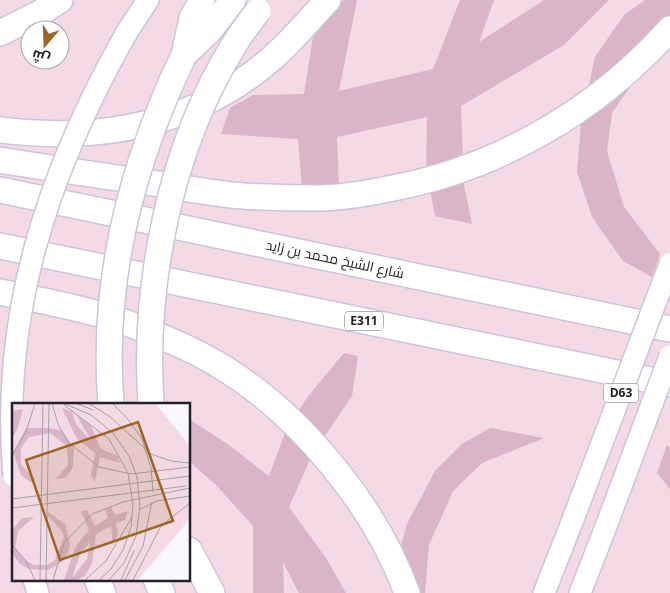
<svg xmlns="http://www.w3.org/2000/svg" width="670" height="593" font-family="'Open Sans',Cairo,sans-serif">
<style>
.green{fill:#f4dae5;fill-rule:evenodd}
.forest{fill:#d9b5c5}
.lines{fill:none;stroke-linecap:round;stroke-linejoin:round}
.major-casing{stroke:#ccc4db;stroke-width:24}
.highway-casing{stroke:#ccc4db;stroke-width:28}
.major{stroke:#fff;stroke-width:21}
.highway{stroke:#fff;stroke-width:25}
.major-bridge-casing{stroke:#ccc4db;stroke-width:24;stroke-linecap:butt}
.highway-bridge-casing{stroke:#ccc4db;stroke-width:28;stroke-linecap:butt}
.major-bridge{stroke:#fff;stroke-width:21}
.highway-bridge{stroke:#fff;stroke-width:25}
.labels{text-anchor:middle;stroke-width:4.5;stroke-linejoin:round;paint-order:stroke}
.shield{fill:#fff;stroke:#656368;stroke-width:1}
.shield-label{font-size:12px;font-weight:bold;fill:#232028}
.street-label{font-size:14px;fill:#232028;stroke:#fff}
.inset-road{fill:none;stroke:#a3a2a8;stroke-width:1}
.view{fill:#9f6524;fill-opacity:0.15;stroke:#9f6524;stroke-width:2.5}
.inset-edge{fill:none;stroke:#232028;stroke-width:2.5}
</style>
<rect width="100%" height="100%" fill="#f9f8fd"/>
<!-- green -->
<path class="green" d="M0 0H670V593H0ZM30 30H60V60H30ZM14 404H189V579H14Z"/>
<!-- forest -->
<g class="forest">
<polygon points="344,0 357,0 339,91 433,69 460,0 494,0 479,42 544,0 609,0 564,45 461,106 464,185 472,224 435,216 426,168 427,117 337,137 339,187 302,188 298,139 221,134 230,108 253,95 304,94 314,31"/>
<polygon points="645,0 670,0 670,44 634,81 612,113 607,151 624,207 660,254 652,277 623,261 592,217 577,172 581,123 595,57 624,15"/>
<polygon points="344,353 358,356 352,396 312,455 289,507 326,558 346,593 299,593 283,562 284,593 253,593 253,526 217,486 189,461 189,419 229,445 269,476 286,430 309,395"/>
<polygon points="490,428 544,438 482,463 453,491 429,545 425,593 401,593 394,571 407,524 435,471 462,444"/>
<polygon points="667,445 670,448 670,489 657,473"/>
</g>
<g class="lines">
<!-- major casing -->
<g class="major-casing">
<g id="major">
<polyline points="127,32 148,0"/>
<polyline points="34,579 38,593"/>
<polyline points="544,593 572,522"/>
<polyline points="580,593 605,529"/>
</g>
</g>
<!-- highway casing -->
<g class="highway-casing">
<g id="highway">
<polyline points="0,33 40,13 60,0"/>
<polyline points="184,55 209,31 233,0"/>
<polyline points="184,55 192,18 202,0"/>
<path d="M0 130C98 142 193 126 270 60 291 42 309 20 328 0"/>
<path d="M0 160C49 168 97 175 146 182 174 186 203 192 232 195 261 198 292 198 322 198 346 197 370 193 393 188 501 167 597 110 670 29"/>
<polyline points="0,190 670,329"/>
<polyline points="0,246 670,384"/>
<path d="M0 292C47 302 95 310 140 328 168 339 197 351 222 367 301 415 376 507 407 593"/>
<polyline points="189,550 212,593"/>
<polyline points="97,579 103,593"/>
<polyline points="156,579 162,593"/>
</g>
</g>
<!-- major -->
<use href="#major" class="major"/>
<!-- highway -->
<use href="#highway" class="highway"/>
<!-- major-bridge casing -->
<g class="major-bridge-casing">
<g id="major-bridge">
<path d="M14 476C0 315 48 171 127 32"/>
<polyline points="572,522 670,264"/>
<polyline points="605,529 670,356"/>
</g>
</g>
<!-- highway-bridge casing -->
<g class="highway-bridge-casing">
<g id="highway-bridge">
<path d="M111 404C101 281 131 165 184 55"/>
<path d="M151 404C143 285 170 147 234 45 241 33 250 22 258 11"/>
</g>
</g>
<!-- major-bridge -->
<use href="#major-bridge" class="major-bridge"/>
<!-- highway-bridge -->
<use href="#highway-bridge" class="highway-bridge"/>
</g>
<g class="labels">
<!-- shield labels -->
<g class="shield">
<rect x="345" y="311.5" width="38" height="19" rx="4"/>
<rect x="603.5" y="383.5" width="35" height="19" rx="4"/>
</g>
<g class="shield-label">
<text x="364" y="325">E311</text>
<text x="621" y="397">D63</text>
</g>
<!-- street labels -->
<g class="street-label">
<text transform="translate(335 259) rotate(12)" y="5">شارع الشيخ محمد بن زايد</text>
</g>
</g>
<!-- overview -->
<g transform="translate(12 403)">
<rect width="178" height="178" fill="#f9f8fd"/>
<path d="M0 0H143L177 42V117L126 177H0Z" fill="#f4dae5"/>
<path d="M50 5 60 9 64 21 80 39 65 13 79 22 88 45 105 53 108 60 88 54 83 79 79 72 83 50 65 36ZM11 6 5 27 0 35V8ZM14 25H39L50 28 62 45 61 64 54 75 44 76 56 62 55 43 38 30 17 34 9 45V61L23 77V82L9 72 1 49ZM99 104 103 112 116 108 113 117 104 120 106 131 101 142 99 123 84 131 80 160 73 173 65 177H52L64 143 77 127 69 108 75 107 83 123 96 115 93 106ZM78 139 75 156 60 175 68 151ZM36 109 54 122 58 143 55 151 50 159 36 167 17 166 8 161 0 150V127L10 115 22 114 6 128 3 145 13 157 22 162H35L43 157 52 134 50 128 36 113Z" fill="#d9b5c5" fill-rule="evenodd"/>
<path class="inset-road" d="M40 0 46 21 56 39 87 64 119 71 178 64M51 0 79 12 101 30 117 53 125 74 128 104 124 133 112 160 97 177M63 0 81 7M76 0 97 13 139 51 159 58 178 60M100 0 115 15 130 36 139 65 141 89M52 2 97 36 116 70 121 101 119 124 111 147 99 166M0 53 14 29 23 0M0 96 178 73M0 105 174 83M127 107 145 98 178 93M0 142 14 158 23 177M28 177 31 0M34 177 37 0M41 177 52 140 80 111 111 99 178 85M73 177 94 158 120 114M87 177 100 165M109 177 122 148M113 177 131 143 140 99M121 177 149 123 178 100"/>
<path class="view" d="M126 19 161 118 48 157 14 57Z"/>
<rect width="178" height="178" class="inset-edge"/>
</g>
<!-- north arrow -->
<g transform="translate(45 45) rotate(199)"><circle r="24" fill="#ffffff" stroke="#a7a6a9"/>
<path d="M0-4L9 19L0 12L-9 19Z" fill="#9f6524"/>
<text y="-8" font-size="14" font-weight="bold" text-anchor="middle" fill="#232028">ش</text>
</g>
</svg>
